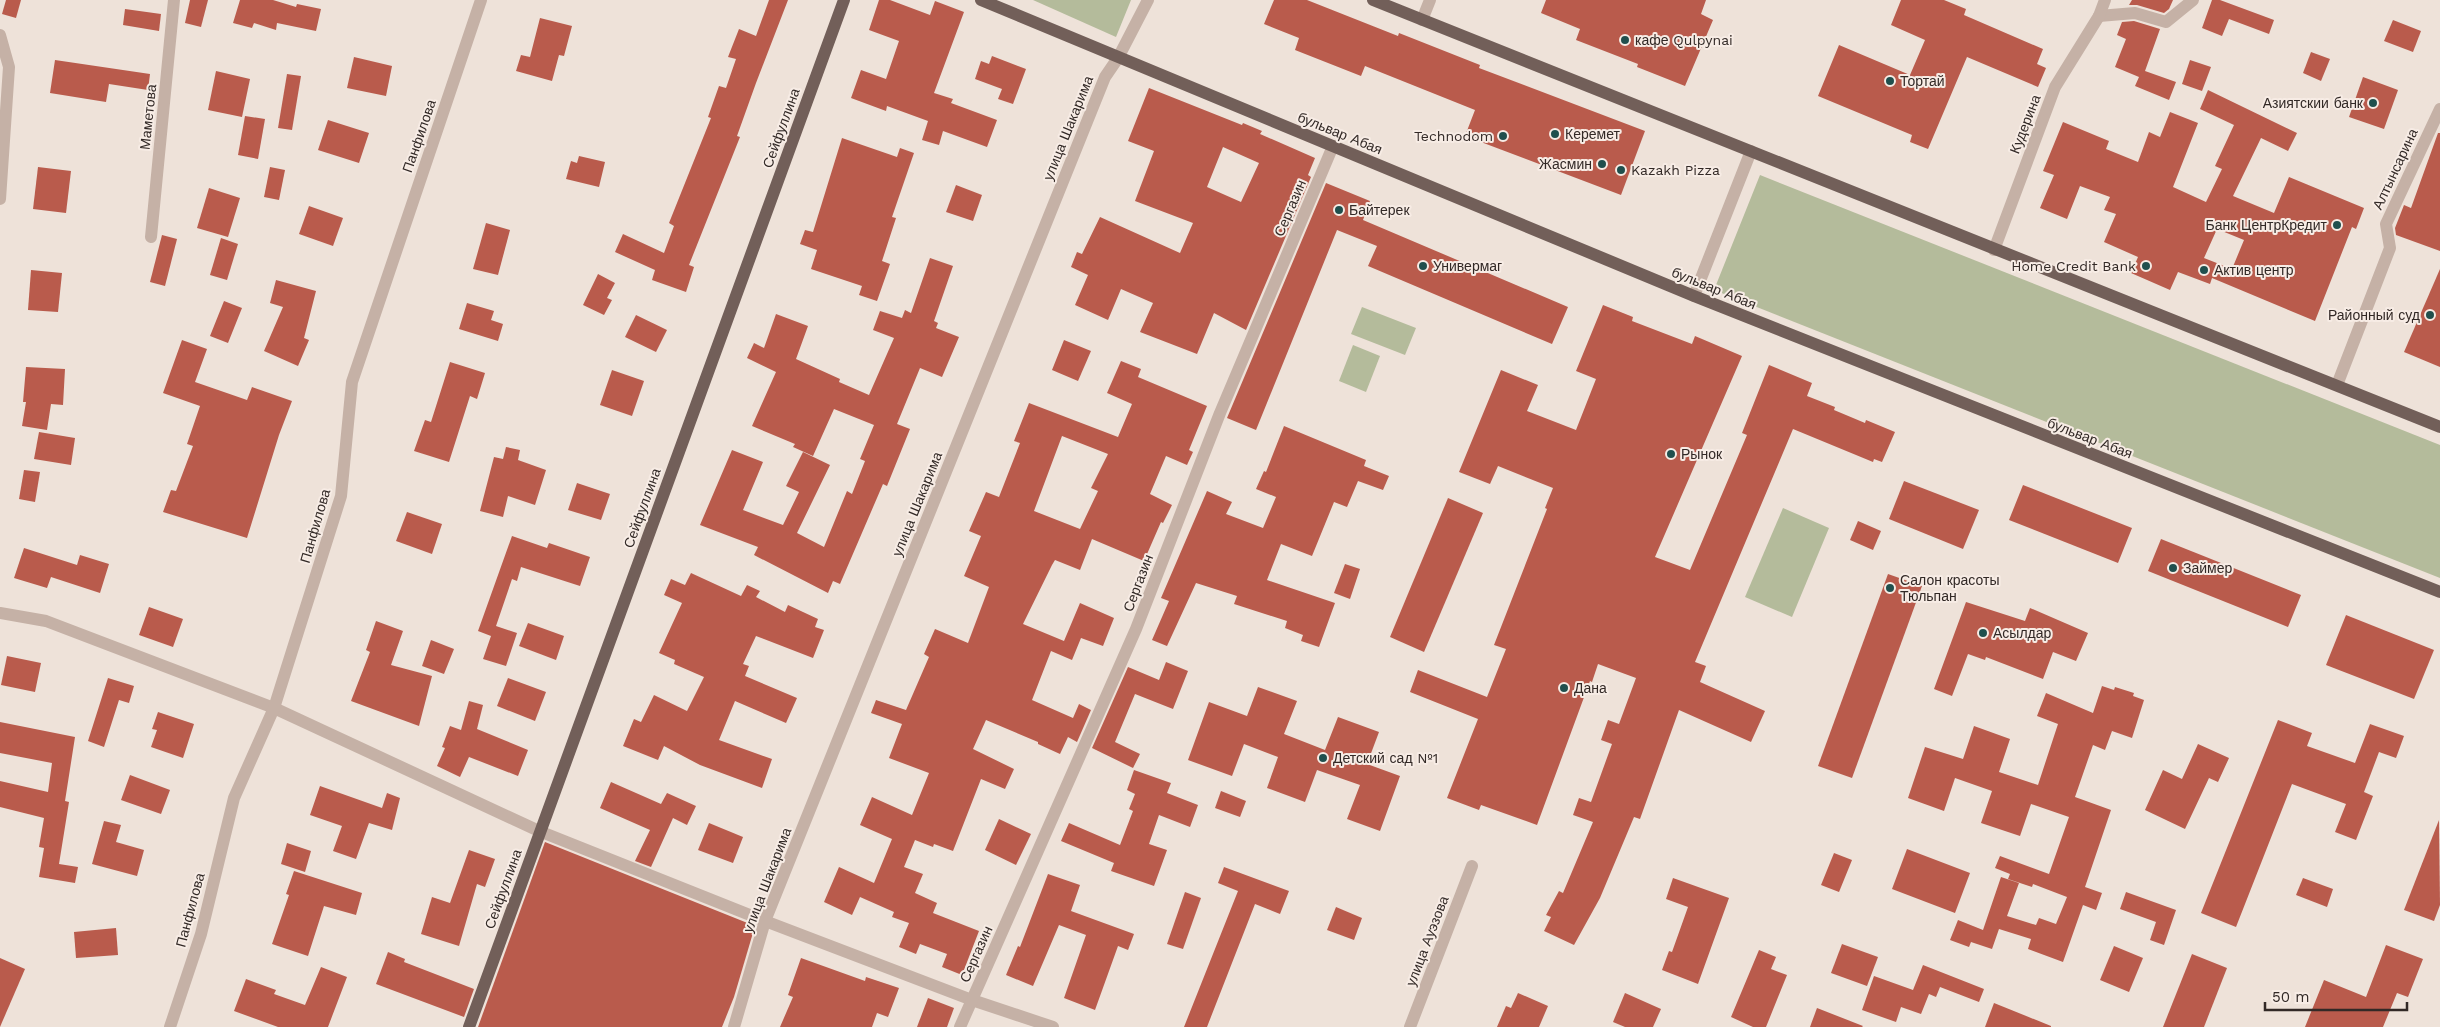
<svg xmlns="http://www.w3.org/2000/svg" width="2440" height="1027" font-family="'Work Sans',sans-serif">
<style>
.green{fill:#b4bb9b}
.building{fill:#b95b4c;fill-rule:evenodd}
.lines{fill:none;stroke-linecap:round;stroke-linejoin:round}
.minor{stroke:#c5b1a6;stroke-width:12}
.major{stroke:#725f59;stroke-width:12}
.poi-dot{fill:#204f4d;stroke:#f7ece5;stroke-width:2}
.labels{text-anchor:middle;stroke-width:4;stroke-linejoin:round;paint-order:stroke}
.poi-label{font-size:14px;fill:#322926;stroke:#f7ece5;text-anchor:start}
.street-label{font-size:14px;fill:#322926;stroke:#f7ece5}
</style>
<rect width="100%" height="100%" fill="#eee2d9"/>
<!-- green -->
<g class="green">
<polygon points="1033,0 1131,0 1116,37"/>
<polygon points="1760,175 2440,445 2440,578 1714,290"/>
<polygon points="1362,307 1416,328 1405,355 1351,334"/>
<polygon points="1353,345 1380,356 1366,392 1339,381"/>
<polygon points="1783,508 1829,528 1792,617 1745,597"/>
</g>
<!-- building -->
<g class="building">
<polygon points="6,0 21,0 16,18 2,14"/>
<polygon points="190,0 208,0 201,27 185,23"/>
<polygon points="240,0 273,0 296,7 297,4 321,9 316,31 277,23 276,30 254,23 252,28 233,23"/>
<polygon points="769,0 788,0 756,83 737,136 740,137 689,265 694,267 686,292 652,280 655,270 615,252 623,234 664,253 674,226 669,223 711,118 708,117 719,86 726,88 736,59 728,57 739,29 756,36"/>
<polygon points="879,0 890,0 930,15 935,1 964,12 934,93 953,99 951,103 997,120 987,147 943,131 939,145 922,140 928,121 887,106 886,111 851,98 861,70 886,79 899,41 869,30"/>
<polygon points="1274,0 1307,0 1398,36 1399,33 1480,65 1479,68 1645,131 1621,195 1465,136 1475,110 1365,66 1361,76 1295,50 1299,38 1264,24"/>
<polygon points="1546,0 1706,0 1701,14 1713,20 1685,86 1637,67 1638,64 1576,40 1580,29 1541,13"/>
<polygon points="1901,0 1944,0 1966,9 1964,15 2043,49 2037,64 2046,68 2038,87 1967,57 1928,149 1910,142 1912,135 1818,96 1839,45 1910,75 1925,40 1891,25"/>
<polygon points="2132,0 2173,0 2169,9 2164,13 2137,5 2129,5"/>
<polygon points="2212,0 2220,0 2274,20 2269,34 2229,19 2222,36 2202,28"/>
<polygon points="125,9 161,14 159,31 123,25"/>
<polygon points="540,18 572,26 564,56 559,55 552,81 516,71 521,55 530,57"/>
<polygon points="2393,20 2421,31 2413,52 2384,41"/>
<polygon points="2134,21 2160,29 2145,71 2176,82 2169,100 2135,86 2139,77 2115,67 2126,39 2117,35 2122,22"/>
<polygon points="2311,52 2330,59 2321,81 2303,73"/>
<polygon points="992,56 1026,69 1013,104 998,99 1002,89 975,79 981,61 989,64"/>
<polygon points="354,57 392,66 386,96 347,88"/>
<polygon points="55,60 150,74 148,90 109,84 106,102 50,93"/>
<polygon points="2190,60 2211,67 2202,91 2182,84"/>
<polygon points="216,71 250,79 242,117 208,110"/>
<polygon points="287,74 301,76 292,130 278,128"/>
<polygon points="2363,77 2398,90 2384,129 2349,117"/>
<path d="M1149 88 1242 125 1243 123 1262 131 1260 134 1315 158 1308 175 1311 177 1246 330 1214 313 1197 354 1140 332 1153 303 1121 289 1108 320 1075 305 1088 275 1071 267 1077 252 1082 254 1100 217 1180 253 1193 223 1135 201 1154 151 1128 141ZM1223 147 1259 163 1241 202 1207 187Z"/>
<path d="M2208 90 2297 133 2288 151 2261 138 2233 196 2274 213 2289 177 2364 208 2356 229 2352 227 2315 321 2212 278 2210 284 2178 272 2170 290 2131 273 2138 257 2104 242 2116 214 2104 210 2110 197 2080 186 2067 219 2040 208 2054 175 2043 171 2063 122 2109 141 2106 149 2138 162 2149 132 2160 137 2170 112 2198 123 2173 187 2206 202 2222 169 2215 166 2234 125 2200 109ZM2217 229 2244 240 2232 269 2204 258Z"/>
<polygon points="245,116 265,119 258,159 238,155"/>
<polygon points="328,120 369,133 359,163 318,150"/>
<polygon points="2438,133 2440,133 2440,251 2396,235 2395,228 2404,205 2411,208"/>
<polygon points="842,138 897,157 900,148 914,153 892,217 896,218 882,261 890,264 877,301 859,295 862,286 811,269 817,250 800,244 805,230 813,232"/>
<polygon points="579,156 605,162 599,187 566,179 571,161 577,163"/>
<polygon points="38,167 71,171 66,213 33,209"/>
<polygon points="270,167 285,170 279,200 264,197"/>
<polygon points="1326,183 1370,201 1363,220 1568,307 1552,344 1368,266 1377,246 1337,230 1256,430 1227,418"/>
<polygon points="956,185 982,195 973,221 946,212"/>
<polygon points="209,188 240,198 228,237 197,228"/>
<polygon points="309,206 343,218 333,246 299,234"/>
<polygon points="486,223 510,230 498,275 473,269"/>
<polygon points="162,235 177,239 165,286 150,282"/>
<polygon points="221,238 238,244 227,280 210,275"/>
<polygon points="930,258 953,266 934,321 938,323 936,328 959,337 942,377 920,368 897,424 910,429 887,486 883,484 840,584 833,581 828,593 754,555 758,547 700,525 732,450 763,462 743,510 783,525 799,492 786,486 803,452 830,465 797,533 824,547 847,491 852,494 865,461 860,459 874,425 834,409 813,456 793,447 795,444 752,426 776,372 747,358 754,343 764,348 776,314 808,326 796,359 840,379 839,382 869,395 894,338 873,330 880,311 902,318 905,310 911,313"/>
<polygon points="2440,269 2440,367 2404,352"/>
<polygon points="31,270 62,273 58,312 28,310"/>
<polygon points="598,274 615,283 607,298 612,300 604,315 583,305"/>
<polygon points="276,280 316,291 304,338 309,340 298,366 264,351 283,307 270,303"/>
<polygon points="224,301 242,308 228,343 210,336"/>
<polygon points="467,303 494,311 491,320 503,324 498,341 459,329"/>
<polygon points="1603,305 1633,317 1632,321 1692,344 1695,336 1742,356 1655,557 1690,570 1747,435 1742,433 1769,365 1812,383 1807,396 1835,407 1834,410 1865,423 1866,420 1895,432 1882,462 1874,459 1873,462 1793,429 1695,662 1706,666 1700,682 1765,711 1751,742 1679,710 1640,819 1634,817 1600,898 1574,945 1544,931 1551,917 1546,915 1559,891 1563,893 1593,822 1573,815 1579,798 1591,802 1612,744 1601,740 1608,720 1619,724 1636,678 1598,664 1592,682 1590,681 1537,825 1481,805 1479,810 1447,798 1478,719 1410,692 1418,670 1487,697 1506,649 1494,645 1547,509 1545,508 1553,488 1498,466 1490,484 1459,472 1501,370 1538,385 1527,411 1576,430 1596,379 1576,371"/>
<polygon points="636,315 667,330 656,352 625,337"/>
<polygon points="182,340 207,349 195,382 247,400 252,387 292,401 279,435 247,538 163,512 171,490 176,491 193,446 187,444 200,406 163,393"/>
<polygon points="1064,340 1091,351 1078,381 1052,370"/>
<path d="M1121 361 1141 369 1138 377 1207 406 1189 450 1193 452 1187 465 1166 456 1150 494 1172 505 1163 523 1161 522 1144 561 1092 539 1080 570 1055 560 1052 565 1023 624 1064 641 1080 603 1114 618 1103 646 1081 638 1072 660 1051 651 1032 700 1073 718 1079 704 1091 710 1077 742 1068 737 1060 754 1038 744V742L986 720 973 749 1014 769 1005 789 981 779 953 851 934 844 933 847 915 840 904 867 923 874 915 893 937 903 933 913 979 931 962 975 942 967 947 954 920 944 916 954 899 947 909 923 892 917 894 912 860 897 852 915 824 902 839 867 874 883 892 839 860 825 872 797 912 815 929 773 889 758 902 724 871 713 876 700 906 710 929 657 924 654 935 629 968 643 989 587 964 576 981 536 969 531 986 492 999 497 1020 443 1014 441 1029 403 1118 437 1132 404 1107 393ZM1062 436 1108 454 1091 488 1098 491 1080 529 1034 511Z"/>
<polygon points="450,362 485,373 477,399 470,396 449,462 414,451 425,420 431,422"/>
<polygon points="26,367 65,369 63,405 51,404 47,430 22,426 26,402 23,402"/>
<polygon points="612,370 644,381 632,416 600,405"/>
<polygon points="1284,426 1366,460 1364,466 1389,476 1383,490 1358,481 1347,507 1334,502 1312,556 1281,544 1267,580 1335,603 1319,647 1301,641 1303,635 1285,628 1287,621 1234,604 1237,596 1196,583 1167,646 1152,640 1169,601 1161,598 1207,491 1232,502 1226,514 1263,528 1276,497 1256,489 1264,471 1266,472"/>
<polygon points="39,432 75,438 71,465 34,459"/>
<polygon points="506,447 520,450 518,460 546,470 535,505 508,496 503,517 480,511 494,457 503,459"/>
<polygon points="24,470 40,472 35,502 19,499"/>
<polygon points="1904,481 1979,510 1963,549 1889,519"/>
<polygon points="577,483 610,494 601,520 568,510"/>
<polygon points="2023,485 2132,528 2118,563 2009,520"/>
<polygon points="1448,498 1483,513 1424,652 1390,637"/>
<polygon points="407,512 442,524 432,554 396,541"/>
<polygon points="1858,521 1881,531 1873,550 1850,540"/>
<polygon points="512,536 547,548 549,543 590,557 580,586 521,567 517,581 512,579 496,626 517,633 506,666 483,659 491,636 478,631"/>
<polygon points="2161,539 2301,595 2288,627 2148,571"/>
<polygon points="24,548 77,565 80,555 109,564 100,593 51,577 47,588 14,578"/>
<polygon points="1345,564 1360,569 1350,599 1334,593"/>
<polygon points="691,573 741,596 747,585 760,591 756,597 785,612 788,605 818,619 815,627 824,630 813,658 756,636 743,664 749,666 745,676 797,698 786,723 735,701 719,740 772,759 762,788 700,765 664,746 658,760 623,746 634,719 641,722 654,695 687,711 704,677 674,664 675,660 659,653 682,603 664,595 671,579 685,585"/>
<polygon points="1888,574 1922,586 1852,778 1818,766"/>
<polygon points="1966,602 2025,621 2030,608 2088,633 2076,661 2053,652 2043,679 1986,657 1985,660 1968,654 1952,696 1934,689"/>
<polygon points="149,607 183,619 173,647 139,635"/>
<polygon points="2346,615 2434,650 2414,699 2326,665"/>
<polygon points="376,621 403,631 391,665 432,676 419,726 351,701 370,652 366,650"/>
<polygon points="528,623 564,636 556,660 519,646"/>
<polygon points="431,640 454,649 444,674 422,666"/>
<polygon points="7,656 41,663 35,692 1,685"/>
<polygon points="1166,662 1188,671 1173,709 1135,694 1115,742 1140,754 1133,768 1092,748 1128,667 1159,680"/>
<polygon points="108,678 134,686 129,703 119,700 104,747 88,741"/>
<polygon points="508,678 546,692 535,721 497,706"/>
<polygon points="2102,686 2114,690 2115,687 2134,693 2133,696 2144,700 2132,738 2112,731 2105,750 2093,745 2075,797 2111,810 2085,887 2102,893 2096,910 2083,905 2063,962 2028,949 2031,939 1999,929 1992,949 1971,942 1969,947 1950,940 1958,920 1983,930 2001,877 2019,883 2007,916 2036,925 2039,918 2056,924 2067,897 2033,884 2032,887 2008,879 2010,874 1995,868 2000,856 2049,874 2069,817 2031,804 2020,836 1981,823 1992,791 1955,778 1944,811 1908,798 1925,747 1963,759 1974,726 2010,739 1999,772 2038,785 2058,724 2037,716 2046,693 2093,713"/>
<polygon points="1258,687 1297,701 1284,734 1325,750 1338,717 1379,732 1367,764 1400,776 1380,831 1347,819 1360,785 1317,770 1305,802 1267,788 1278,757 1244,744 1232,776 1188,760 1209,702 1247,716"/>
<polygon points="469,701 483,705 477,729 528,750 518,776 469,757 460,777 437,766 445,748 442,747 450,726 461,730"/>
<polygon points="158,712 194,724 183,758 151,747 157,730 152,729"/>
<polygon points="2278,720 2312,733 2307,746 2355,763 2370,724 2404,736 2396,758 2379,752 2364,792 2373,796 2356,840 2335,832 2346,804 2292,784 2236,927 2201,913"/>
<polygon points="0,722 75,737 65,801 69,802 59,864 78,867 75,883 39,877 44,848 39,847 44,818 0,807 0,781 48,792 52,763 0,753"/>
<polygon points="2198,744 2229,758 2218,782 2209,778 2185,829 2145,810 2163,770 2182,779"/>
<polygon points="1134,770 1171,783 1167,793 1198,805 1190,827 1159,815 1149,844 1167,850 1154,886 1111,871 1114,863 1061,841 1069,823 1120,845 1133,811 1129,809 1135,794 1127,790"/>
<polygon points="130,775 170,790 161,814 121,800"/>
<polygon points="611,782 661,804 667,793 696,806 687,825 673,818 651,867 635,861 650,830 600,808"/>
<polygon points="320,786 382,808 387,793 400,798 392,830 369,823 356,859 333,851 342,826 310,815"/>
<polygon points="1221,791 1246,801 1240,817 1215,808"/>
<polygon points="999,819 1031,834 1016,865 985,850"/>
<polygon points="2439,820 2440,905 2434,921 2404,910"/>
<polygon points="104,821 121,825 116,842 144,850 137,876 92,864"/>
<polygon points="709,823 743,837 733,863 698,850"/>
<polygon points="545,842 755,926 734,997 722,1027 478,1027"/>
<polygon points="287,843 311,851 305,872 281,864"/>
<polygon points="1907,849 1970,873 1955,913 1892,889"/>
<polygon points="469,850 495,859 485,887 477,884 459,946 421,934 432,897 450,903"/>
<polygon points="1834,853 1852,860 1839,892 1821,885"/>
<polygon points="1224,867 1289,891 1280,914 1255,904 1207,1027 1184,1027 1238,891 1218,883"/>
<polygon points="294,871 362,893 356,915 324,906 308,956 272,944 289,895 286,894"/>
<polygon points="1048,874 1080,885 1071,911 1134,934 1128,950 1118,946 1095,1010 1064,998 1086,935 1059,925 1033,986 1006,975 1018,946 1020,947"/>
<polygon points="1673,878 1729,898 1698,984 1662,970 1669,951 1672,952 1688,907 1666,899"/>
<polygon points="2303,878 2333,889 2327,907 2296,895"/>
<polygon points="1185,892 1201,898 1183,949 1167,944"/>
<polygon points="2126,892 2176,910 2164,945 2150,940 2156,922 2120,909"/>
<polygon points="1336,907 1362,918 1354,940 1327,930"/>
<polygon points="116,928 118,955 76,958 74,932"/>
<polygon points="1842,944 1878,957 1867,986 1831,973"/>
<polygon points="2386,945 2423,959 2408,997 2397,993 2383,1027 2305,1027 2324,980 2366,997"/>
<polygon points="2114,946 2143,958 2129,992 2100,980"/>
<polygon points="1759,950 1776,957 1771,969 1787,975 1766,1027 1753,1027 1731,1017"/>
<polygon points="388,952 405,959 404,962 474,989 464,1017 376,984"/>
<polygon points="2192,954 2227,968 2204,1027 2163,1027"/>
<polygon points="0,958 25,969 0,1027"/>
<polygon points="801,958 865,981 866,977 899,988 888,1017 877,1013 872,1027 780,1027 793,997 788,995"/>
<polygon points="1923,965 1984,989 1979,1002 1940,987 1936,997 1929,994 1921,1014 1901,1007 1896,1022 1862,1010 1874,976 1913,990"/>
<polygon points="321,967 347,977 328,1027 278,1027 234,1011 246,979 276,990 274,994 305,1005"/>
<polygon points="1518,993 1548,1006 1539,1027 1497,1027 1506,1006 1511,1008"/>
<polygon points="1625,993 1661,1009 1653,1027 1625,1027 1613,1022"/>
<polygon points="928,998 954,1008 947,1027 917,1027"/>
<polygon points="1994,1003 2051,1026 2051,1027 1985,1027"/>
<polygon points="1817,1008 1863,1026 1862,1027 1810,1027"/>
</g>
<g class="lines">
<!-- minor -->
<g class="minor">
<polyline points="2099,16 2135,13 2166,22 2193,0"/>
<polyline points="1422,20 1430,0"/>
<polyline points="0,35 9,67 0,199"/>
<polyline points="151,237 174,0"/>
<polyline points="1994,250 2055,87 2099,16 2105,0"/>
<polyline points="1694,296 1751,151"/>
<polyline points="2337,385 2390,248 2386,224 2440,109"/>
<polyline points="0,613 46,621 274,708 539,831 765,921 972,1000 1053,1027"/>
<polyline points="170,1027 201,934 234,798 274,708 341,496 352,382 481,0"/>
<polyline points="734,1027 765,921 1105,77 1118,58 1148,0"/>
<polyline points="960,1027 1136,629 1220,413 1333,146"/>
<polyline points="1410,1027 1472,866"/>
</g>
<!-- major -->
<g class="major">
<polyline points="981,0 1694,296 2440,592"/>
<polyline points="1373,0 2440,427"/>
<polyline points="469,1027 844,0"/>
</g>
</g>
<!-- markers -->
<g class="poi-dot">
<circle cx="1625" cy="40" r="5"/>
<circle cx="1890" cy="81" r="5"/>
<circle cx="2373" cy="103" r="5"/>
<circle cx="1555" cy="134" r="5"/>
<circle cx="1503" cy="136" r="5"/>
<circle cx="1602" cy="164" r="5"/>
<circle cx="1621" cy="170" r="5"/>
<circle cx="1339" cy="210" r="5"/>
<circle cx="2337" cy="225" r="5"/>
<circle cx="1423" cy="266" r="5"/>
<circle cx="2146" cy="266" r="5"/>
<circle cx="2204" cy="270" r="5"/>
<circle cx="2430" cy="315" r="5"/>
<circle cx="1671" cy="454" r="5"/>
<circle cx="2173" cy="568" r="5"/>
<circle cx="1890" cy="588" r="5"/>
<circle cx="1983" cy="633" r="5"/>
<circle cx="1564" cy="688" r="5"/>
<circle cx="1323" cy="758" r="5"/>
</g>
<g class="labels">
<!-- poi labels -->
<g class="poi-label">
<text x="1635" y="45">кафе Qulpynai</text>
<text x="1900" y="86">Тортай</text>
<text x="2363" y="108" text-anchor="end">Азиятскии банк</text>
<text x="1565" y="139">Керемет</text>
<text x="1493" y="141" text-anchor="end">Technodom</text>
<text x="1592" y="169" text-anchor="end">Жасмин</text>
<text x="1631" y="175">Kazakh Pizza</text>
<text x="1349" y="215">Байтерек</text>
<text x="2327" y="230" text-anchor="end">Банк ЦентрКредит</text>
<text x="1433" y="271">Универмаг</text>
<text x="2136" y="271" text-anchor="end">Home Credit Bank</text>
<text x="2214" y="275">Актив центр</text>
<text x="2420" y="320" text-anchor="end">Районный суд</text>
<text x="1681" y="459">Рынок</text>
<text x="2183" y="573">Займер</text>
<text x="1900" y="585">Салон красоты<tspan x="1900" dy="16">Тюльпан</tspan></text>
<text x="1993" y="638">Асылдар</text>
<text x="1574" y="693">Дана</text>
<text x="1333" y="763">Детский сад №1</text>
</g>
<!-- street labels -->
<g class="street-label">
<text transform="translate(148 117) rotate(-84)" y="5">Маметова</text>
<text transform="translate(2025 124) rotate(-69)" y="5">Кудерина</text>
<text transform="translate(781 128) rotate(-70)" y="5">Сейфуллина</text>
<text transform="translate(1068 128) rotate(-68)" y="5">улица Шакарима</text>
<text transform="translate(1340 133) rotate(22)" y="5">бульвар Абая</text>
<text transform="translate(419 136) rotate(-71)" y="5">Панфилова</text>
<text transform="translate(2395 169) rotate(-65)" y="5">Алтынсарина</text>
<text transform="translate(1290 208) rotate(-67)" y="5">Сергазин</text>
<text transform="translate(1714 288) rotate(22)" y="5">бульвар Абая</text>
<text transform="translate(2090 438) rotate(21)" y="5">бульвар Абая</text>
<text transform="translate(917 504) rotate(-68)" y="5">улица Шакарима</text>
<text transform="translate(642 508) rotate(-70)" y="5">Сейфуллина</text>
<text transform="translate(315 526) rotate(-74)" y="5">Панфилова</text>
<text transform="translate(1138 583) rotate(-69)" y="5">Сергазин</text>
<text transform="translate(767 880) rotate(-69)" y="5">улица Шакарима</text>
<text transform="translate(503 889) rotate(-70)" y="5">Сейфуллина</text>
<text transform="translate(190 910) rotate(-75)" y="5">Панфилова</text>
<text transform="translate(1427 941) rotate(-69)" y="5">улица Ауэзова</text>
<text transform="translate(976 954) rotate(-66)" y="5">Сергазин</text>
</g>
</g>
<!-- scale -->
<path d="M2265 1002v8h142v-8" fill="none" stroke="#322926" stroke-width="2.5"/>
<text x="2272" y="1002" font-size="15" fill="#322926" stroke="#f7ece5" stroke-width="4" paint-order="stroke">50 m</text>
</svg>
